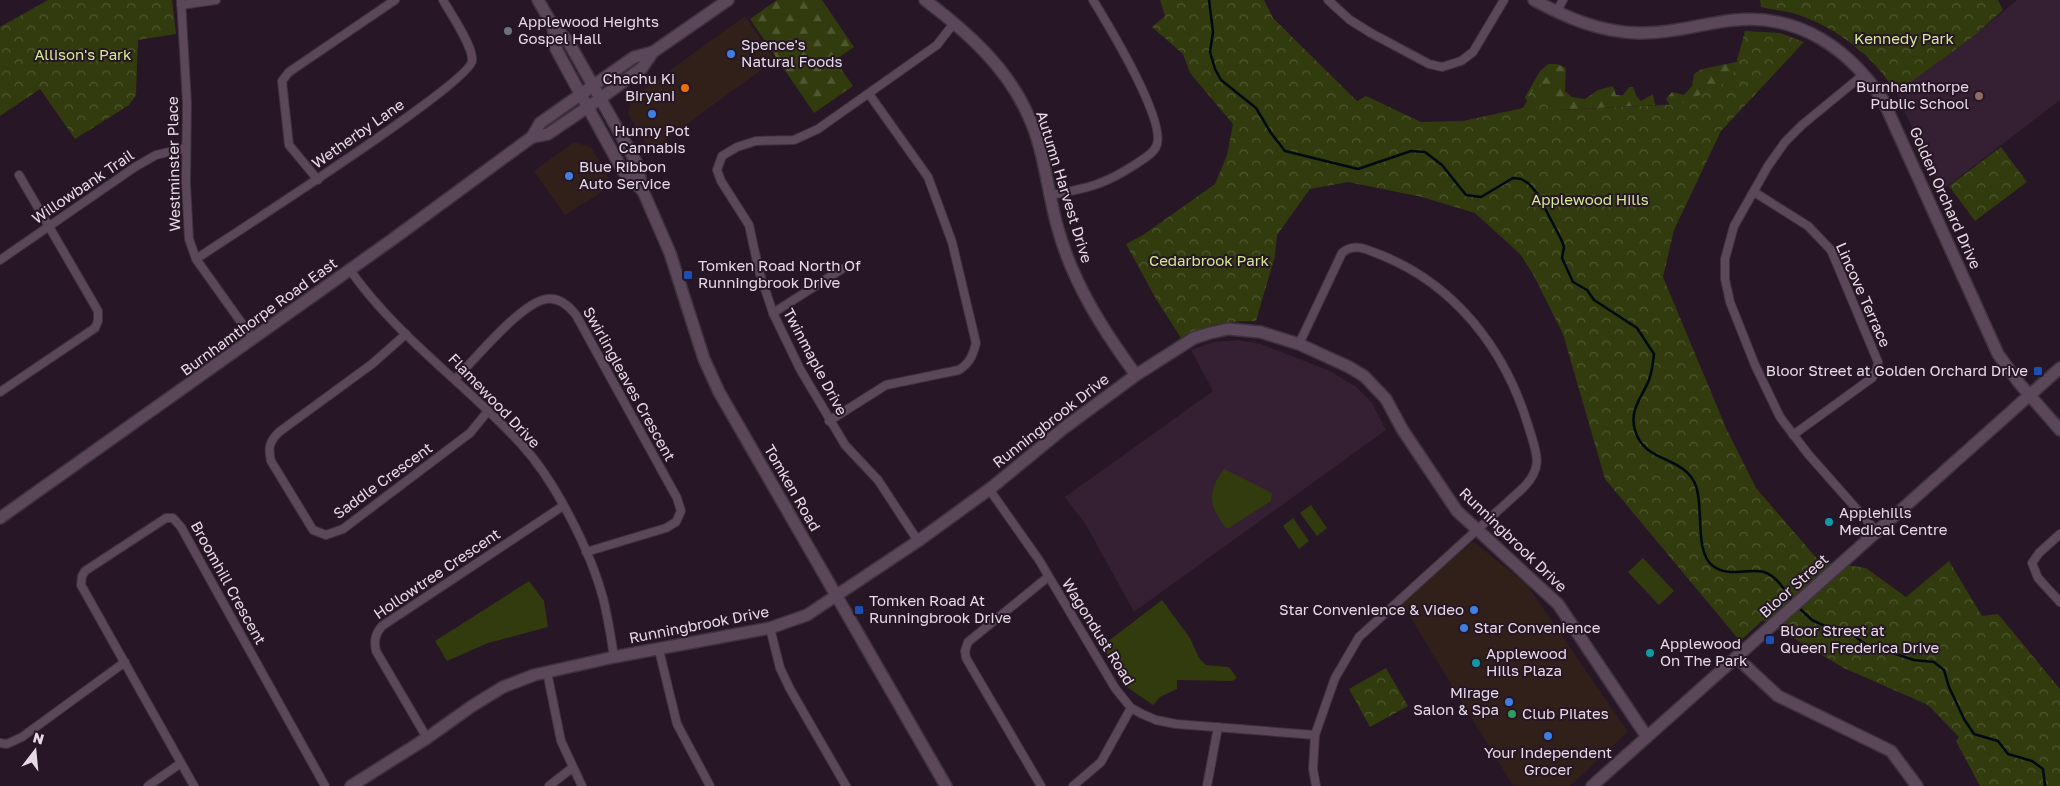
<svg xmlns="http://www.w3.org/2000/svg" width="2060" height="786" font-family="'Golos Text',sans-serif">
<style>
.commercial{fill:#311f1a}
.built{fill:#341f33}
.grass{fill:#313b0d}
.forest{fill:url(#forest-firs)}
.park{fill:url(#park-crowns)}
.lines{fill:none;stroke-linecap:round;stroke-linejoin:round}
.stream{stroke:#000a12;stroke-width:2.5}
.street-casing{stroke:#3e323e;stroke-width:10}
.secondary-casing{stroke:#3e323e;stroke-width:14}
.street{stroke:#5a4759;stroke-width:8}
.secondary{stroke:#5a4759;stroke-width:11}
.worship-dot{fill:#6b7280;stroke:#271626;stroke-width:2}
.shop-dot{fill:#3f7fe0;stroke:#271626;stroke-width:2}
.food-dot{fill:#e8710a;stroke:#271626;stroke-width:2}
.education-dot{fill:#8d6e63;stroke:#271626;stroke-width:2}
.transit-dot{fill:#1a4fb4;stroke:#271626;stroke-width:2}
.culture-dot{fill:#0f9aa8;stroke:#271626;stroke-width:2}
.leisure-dot{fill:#2e9e5b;stroke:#271626;stroke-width:2}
.labels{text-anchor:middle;stroke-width:4;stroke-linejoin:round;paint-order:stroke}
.poi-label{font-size:15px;fill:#e6dae5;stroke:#271626;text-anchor:start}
.park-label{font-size:15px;fill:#d3eb90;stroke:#271626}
.street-label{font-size:15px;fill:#e6dae5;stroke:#271626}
</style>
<defs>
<pattern id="forest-firs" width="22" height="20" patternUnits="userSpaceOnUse" patternTransform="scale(1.25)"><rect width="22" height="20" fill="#313b0d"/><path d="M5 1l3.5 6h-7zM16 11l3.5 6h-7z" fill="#4f5730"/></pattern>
<pattern id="park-crowns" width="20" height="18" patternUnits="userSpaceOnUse" patternTransform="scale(1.25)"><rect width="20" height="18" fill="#313b0d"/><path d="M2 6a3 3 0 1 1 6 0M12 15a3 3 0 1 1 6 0" fill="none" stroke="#4f5730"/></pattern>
</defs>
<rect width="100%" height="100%" fill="#271626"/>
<!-- commercial -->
<g class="commercial">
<polygon points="745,16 775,60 650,151 628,114 630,104 636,95"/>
<polygon points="574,142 591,147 613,185 565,215 534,171"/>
<polygon points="1473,541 1528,586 1628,732 1570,786 1513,786 1401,602"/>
</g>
<!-- built -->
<g class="built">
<polygon points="2017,0 2060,0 2060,100 1941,191 1896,93 1974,36"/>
<polygon points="1238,340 1261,344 1330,371 1355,386 1372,403 1386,430 1134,612 1086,525 1065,497 1213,391 1191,350 1214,342"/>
</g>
<!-- grass -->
<g class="grass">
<path d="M1224 469 1272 493 1271 501 1227 529C1209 507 1206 493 1224 469Z"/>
<polygon points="1311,505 1327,528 1317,536 1300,513"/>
<polygon points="1293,518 1309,541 1299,549 1283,526"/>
<polygon points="1643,558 1674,591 1659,605 1628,572"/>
<polygon points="529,581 544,601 548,627 488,643 447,661 435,641"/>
<polygon points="1162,600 1190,638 1199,658 1206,665 1229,667 1237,678 1232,681 1177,680 1177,689 1160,697 1153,705 1127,687 1102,646"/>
</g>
<!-- forest -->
<g class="forest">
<polygon points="777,0 822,0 854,47 835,60 853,86 814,113 750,19"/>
<polygon points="1736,62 1744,62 1709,115 1671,107 1666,99 1672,92 1684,95 1692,86 1694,74 1702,69"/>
<polygon points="1548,64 1557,64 1566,68 1565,91 1572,97 1585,99 1598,90 1613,86 1616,95 1623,95 1629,87 1633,87 1637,97 1641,101 1653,94 1655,105 1559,110 1530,106 1525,97 1540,71"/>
</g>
<!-- park -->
<g class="park">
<polygon points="48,0 172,0 176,34 138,40 136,95 129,105 75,139 40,89 0,116 0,27"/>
<path d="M1160 0H1264L1273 18 1357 101 1366 96 1421 122 1463 121 1523 108 1538 81 1559 110 1681 104 1732 79 1745 31 1780 33 1804 42 1721 131 1674 230 1663 277 1726 428 1756 488 1819 561 1866 568 1906 597 1949 561 1982 616 1998 614 2060 689V786H1980L1956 741 1959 737 1928 705 1844 668 1763 620 1740 641 1605 479 1563 334 1533 274 1520 254 1475 213 1422 197 1348 182 1310 189 1277 235 1275 256 1256 321C1228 320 1205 325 1181 338L1156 299 1126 244 1143 235 1215 184 1227 155 1233 124 1190 73 1183 54 1152 27 1165 16Z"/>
<path d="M1760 0H1998L2003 10 1974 36 1896 93C1876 58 1837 28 1799 15 1787 11 1773 10 1761 7Z"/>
<polygon points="2001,147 2027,182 1975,221 1949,186"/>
<polygon points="1386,668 1408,706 1370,727 1349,689"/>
</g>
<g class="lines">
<!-- stream -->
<g class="stream">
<path d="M1209 0 1213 32 1210 52 1215 69 1221 80 1256 108 1271 133 1285 151 1358 169 1411 151 1425 152 1442 165 1466 195 1481 197 1513 178 1521 179 1528 183 1537 193 1561 239 1564 247 1562 258 1573 282 1587 290 1594 300 1637 328 1654 354C1653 363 1652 372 1649 380 1642 397 1629 410 1635 430 1644 464 1685 455 1696 486 1704 507 1694 552 1713 566 1729 578 1747 568 1764 572 1777 576 1786 592 1793 602"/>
<polyline points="1797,606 1812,620 1840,633 1852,634 1865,644 1914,660 1934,662 1944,670 1949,687 1964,719 1974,734 1998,741 2008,754 2032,761 2043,769 2045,786"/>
</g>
<!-- street casing -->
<g class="street-casing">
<g id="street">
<polyline points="181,0 187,103 186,183 189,239 196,259 253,339"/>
<polyline points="1328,0 1350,20 1371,33 1429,64 1442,67 1461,61 1473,52 1504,0"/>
<polyline points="181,5 216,0"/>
<polyline points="1556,12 1563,0"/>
<polyline points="1864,74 1802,125 1785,142 1768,166 1734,226 1725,259 1725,279 1730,302 1755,365 1780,417 1808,454 1877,532"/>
<polyline points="318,180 289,145 282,81 289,72 395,0"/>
<polyline points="1754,192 1808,226 1831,250 1878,362 1877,369 1872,378 1793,435"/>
<path d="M1051 195C1088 188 1104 185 1136 164 1143 159 1152 155 1156 147 1169 124 1107 23 1093 0"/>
<path d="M196 259C230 236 469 84 472 61 474 47 450 13 443 0"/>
<polyline points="0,260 135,167 156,155 186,148"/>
<path d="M350 270C397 337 466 384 522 445 555 481 590 550 603 598 608 617 611 637 614 657"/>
<polyline points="773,313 842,269"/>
<path d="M406 334 372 364 279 432C269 442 268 448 271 461L313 530 326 535 343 529 470 433 488 411"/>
<path d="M1299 344 1342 253C1354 242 1368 250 1381 255 1456 285 1505 350 1528 425 1536 452 1545 466 1523 488L1359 637 1335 678 1315 735 1313 769 1316 786"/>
<path d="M455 379C475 360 521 302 547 299 560 297 569 306 576 315L677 498 681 511 676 522 666 528 586 552"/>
<polyline points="0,392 95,328 98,321 98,311 19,175"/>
<path d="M829 421 886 385 959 370C970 363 973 355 976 343L952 242 928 177 869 94"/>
<polyline points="989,489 1039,560 1115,688 1131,708 1142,714 1156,720 1176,724 1315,735"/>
<polyline points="2060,534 2039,553 2032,563 2038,578 2060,602"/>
<polyline points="918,541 878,480 845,445 800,369 773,313 759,271 749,225 721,181 717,170 722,156 737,147 756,141 794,140 818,129 937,45 954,23"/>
<polyline points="770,628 780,668 790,689 846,786"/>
<polyline points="659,650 677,724 710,786"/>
<polyline points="547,672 561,741 582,786"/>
<path d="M427 738 376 651C374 641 375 634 382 626L563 506"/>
<polyline points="0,743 7,744 22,737 125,662"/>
<polyline points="148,786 181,763"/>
<polyline points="194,786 81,585 82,576 85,571 166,518 173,518 181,527 325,786"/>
<polyline points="549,786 572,768"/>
<polyline points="1041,786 966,658 965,651 968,642 1048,577"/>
<polyline points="1073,786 1101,762 1131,708"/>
<polyline points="1207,786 1218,727"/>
</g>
</g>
<!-- secondary casing -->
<g class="secondary-casing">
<g id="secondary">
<polyline points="538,0 553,26 568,41 636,162 643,191 670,253 704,359 719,392 946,786"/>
<path d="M925 0C966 31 1007 67 1028 115 1045 151 1047 191 1058 229 1073 283 1103 330 1136 375"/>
<path d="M1534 0C1567 18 1600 32 1638 33 1671 34 1703 23 1735 20 1800 14 1849 49 1883 100L1998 354 2019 383 2060 430"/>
<polyline points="553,26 556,49 581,95 623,171 643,191"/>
<polyline points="532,137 548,134 601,98 642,68 653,52 728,0"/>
<polyline points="0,518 393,239 532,137 540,123 634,57 653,52"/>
<polyline points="1736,657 1778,696 1891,751 1917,786"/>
<polyline points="351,786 427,738 472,706 503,687 534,675 614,657 770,628 807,615 918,541 991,488 1064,428 1136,375 1194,338 1210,333 1228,329 1260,332 1299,344 1349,367 1364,376 1386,399 1402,429 1457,511 1558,604 1647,737"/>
<polyline points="1592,786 2060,368"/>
</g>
</g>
<!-- street -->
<use href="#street" class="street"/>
<!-- secondary -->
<use href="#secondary" class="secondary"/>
</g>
<!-- markers -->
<circle class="worship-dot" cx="508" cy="31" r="5"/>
<g class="shop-dot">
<circle cx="731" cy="54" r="5"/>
<circle cx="652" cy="114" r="5"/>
<circle cx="569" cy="176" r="5"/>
<circle cx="1474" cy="610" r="5"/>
<circle cx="1464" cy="628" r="5"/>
<circle cx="1509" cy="702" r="5"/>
<circle cx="1548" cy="736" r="5"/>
</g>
<circle class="food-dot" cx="685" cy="88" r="5"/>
<circle class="education-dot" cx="1979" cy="96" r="5"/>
<g class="transit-dot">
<rect x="683" y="270" width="10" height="10" rx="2.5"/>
<rect x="2033" y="366" width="10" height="10" rx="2.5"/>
<rect x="854" y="605" width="10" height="10" rx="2.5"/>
<rect x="1765" y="635" width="10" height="10" rx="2.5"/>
</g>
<g class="culture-dot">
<circle cx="1829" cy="522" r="5"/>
<circle cx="1650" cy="653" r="5"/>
<circle cx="1476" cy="663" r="5"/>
</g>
<circle class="leisure-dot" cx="1512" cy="714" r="5"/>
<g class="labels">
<!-- poi labels -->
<g class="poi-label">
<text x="518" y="27">Applewood Heights<tspan x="518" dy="17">Gospel Hall</tspan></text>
<text x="741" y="50">Spence's<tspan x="741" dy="17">Natural Foods</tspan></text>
<text x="675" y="84" text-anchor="end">Chachu Ki<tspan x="675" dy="17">Biryani</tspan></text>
<text x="1969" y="92" text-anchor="end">Burnhamthorpe<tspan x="1969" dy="17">Public School</tspan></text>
<text x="652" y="136" text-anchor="middle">Hunny Pot<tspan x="652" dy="17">Cannabis</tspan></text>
<text x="579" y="172">Blue Ribbon<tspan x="579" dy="17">Auto Service</tspan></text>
<text x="698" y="271">Tomken Road North Of<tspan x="698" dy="17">Runningbrook Drive</tspan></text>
<text x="2028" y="376" text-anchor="end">Bloor Street at Golden Orchard Drive</text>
<text x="1839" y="518">Applehills<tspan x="1839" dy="17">Medical Centre</tspan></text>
<text x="869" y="606">Tomken Road At<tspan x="869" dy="17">Runningbrook Drive</tspan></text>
<text x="1464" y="615" text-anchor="end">Star Convenience &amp; Video</text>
<text x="1474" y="633">Star Convenience</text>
<text x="1780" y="636">Bloor Street at<tspan x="1780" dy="17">Queen Frederica Drive</tspan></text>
<text x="1660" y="649">Applewood<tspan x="1660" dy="17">On The Park</tspan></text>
<text x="1486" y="659">Applewood<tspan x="1486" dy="17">Hills Plaza</tspan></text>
<text x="1499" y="698" text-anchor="end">Mirage<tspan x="1499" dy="17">Salon &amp; Spa</tspan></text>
<text x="1522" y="719">Club Pilates</text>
<text x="1548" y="758" text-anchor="middle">Your Independent<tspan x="1548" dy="17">Grocer</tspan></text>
</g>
<!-- park labels -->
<g class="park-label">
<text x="1904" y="44">Kennedy Park</text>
<text x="83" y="60">Allison's Park</text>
<text x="1590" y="205">Applewood Hills</text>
<text x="1209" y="266">Cedarbrook Park</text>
</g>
<!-- street labels -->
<g class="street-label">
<text transform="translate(358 134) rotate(-35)" y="5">Wetherby Lane</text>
<text transform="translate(174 164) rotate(-91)" y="5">Westminster Place</text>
<text transform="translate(83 187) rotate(-34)" y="5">Willowbank Trail</text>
<text transform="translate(1064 187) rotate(73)" y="5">Autumn Harvest Drive</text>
<text transform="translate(1945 198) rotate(66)" y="5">Golden Orchard Drive</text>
<text transform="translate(1863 295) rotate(66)" y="5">Lincove Terrace</text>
<text transform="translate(259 317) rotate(-36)" y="5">Burnhamthorpe Road East</text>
<text transform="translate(815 362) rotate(62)" y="5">Twinmaple Drive</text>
<text transform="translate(629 384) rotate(61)" y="5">Swirlingleaves Crescent</text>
<text transform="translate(494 401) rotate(46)" y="5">Flamewood Drive</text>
<text transform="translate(1051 421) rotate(-38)" y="5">Runningbrook Drive</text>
<text transform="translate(383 481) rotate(-36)" y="5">Saddle Crescent</text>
<text transform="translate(792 488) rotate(60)" y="5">Tomken Road</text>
<text transform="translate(1513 540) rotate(44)" y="5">Runningbrook Drive</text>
<text transform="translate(437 574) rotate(-34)" y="5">Hollowtree Crescent</text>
<text transform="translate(228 583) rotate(61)" y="5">Broomhill Crescent</text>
<text transform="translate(1794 586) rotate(-42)" y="5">Bloor Street</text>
<text transform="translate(699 625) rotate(-11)" y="5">Runningbrook Drive</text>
<text transform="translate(1098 632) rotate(58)" y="5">Wagondust Road</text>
</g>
</g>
<!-- north arrow -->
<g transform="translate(35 751) rotate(16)" stroke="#271626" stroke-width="4" paint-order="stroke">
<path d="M0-4L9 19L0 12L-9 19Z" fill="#e6dae5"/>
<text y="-8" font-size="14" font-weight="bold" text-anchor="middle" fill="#e6dae5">N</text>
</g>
</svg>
